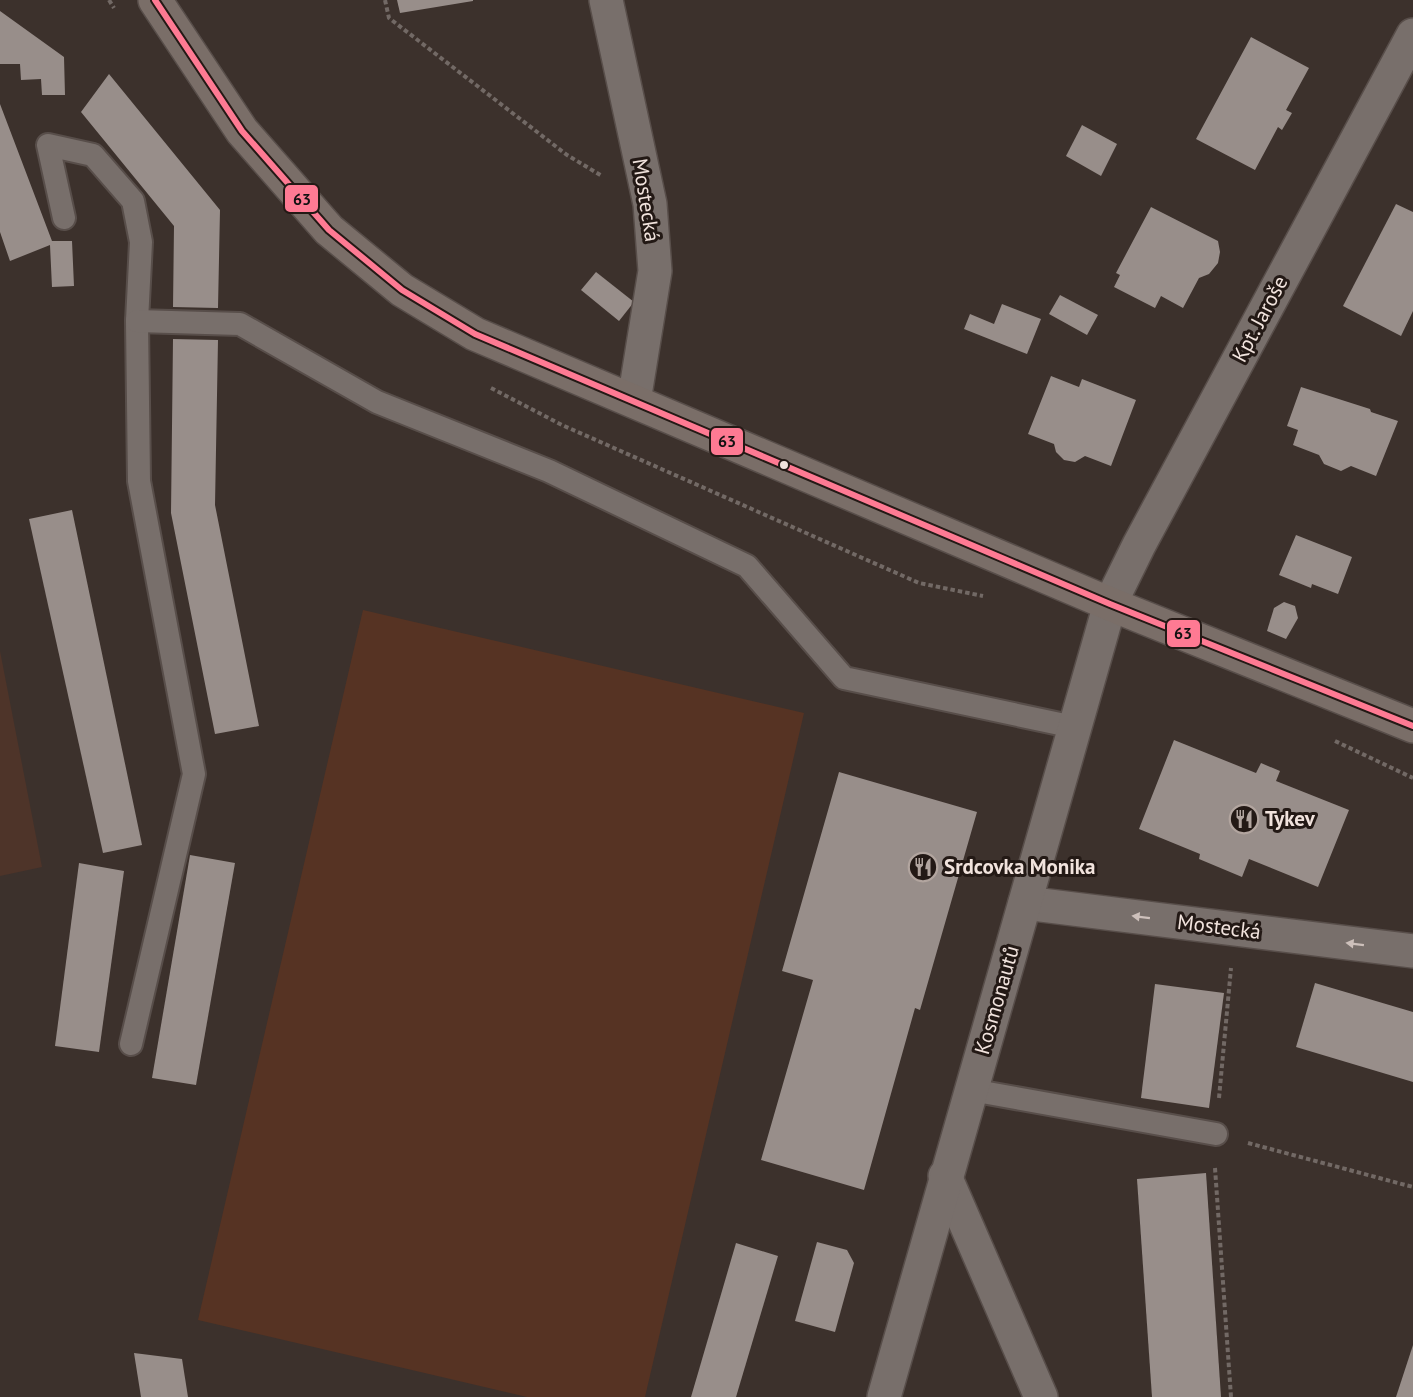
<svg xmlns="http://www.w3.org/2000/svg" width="1413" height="1397" font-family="'PT Sans',sans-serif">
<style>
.built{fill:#4e3429}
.green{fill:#563323}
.building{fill:#988e8a}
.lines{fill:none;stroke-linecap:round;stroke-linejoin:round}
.lane-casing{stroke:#584e4a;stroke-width:26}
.street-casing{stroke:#584e4a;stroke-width:36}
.secondary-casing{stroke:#584e4a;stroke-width:36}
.path{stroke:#726965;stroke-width:4;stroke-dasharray:4.5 3;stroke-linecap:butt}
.lane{stroke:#786f6b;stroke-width:22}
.street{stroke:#786f6b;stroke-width:33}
.secondary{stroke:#7a6e68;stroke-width:33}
.bus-1-casing{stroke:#231915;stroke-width:10}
.bus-1{stroke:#fe7a93;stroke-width:6}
.oneway{fill:#cdc0bb}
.bus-dot{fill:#f1e3dd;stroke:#231915;stroke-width:2}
.labels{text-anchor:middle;stroke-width:6;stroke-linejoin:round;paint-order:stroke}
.street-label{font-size:21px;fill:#f1e3dd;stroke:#231915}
.poi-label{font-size:21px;font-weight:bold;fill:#f1e3dd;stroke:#231915;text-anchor:start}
.line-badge{stroke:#231915;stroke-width:2}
.pale-badge-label{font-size:16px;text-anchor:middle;font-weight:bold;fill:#111}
</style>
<rect width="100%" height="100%" fill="#3c312c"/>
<!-- built -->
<polygon class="built" points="0,651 42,867 0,876"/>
<!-- green -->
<polygon class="green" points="363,610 804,713 645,1397 527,1397 198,1320"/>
<!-- building -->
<g class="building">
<polygon points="397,0 473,0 473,1 400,13"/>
<polygon points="0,11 64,57 65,95 42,95 41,79 21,80 20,64 0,64"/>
<polygon points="1251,37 1309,68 1286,110 1292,113 1282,130 1278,127 1255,170 1196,139"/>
<polygon points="109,74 220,210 218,308 173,307 174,226 81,112"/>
<polygon points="0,104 52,241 72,241 74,286 52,287 50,245 10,261 0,232"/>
<polygon points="1082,125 1117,144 1101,176 1066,156"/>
<polygon points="1396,204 1413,212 1413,311 1401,336 1343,306"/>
<polygon points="1151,207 1218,241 1220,252 1218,263 1209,274 1199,278 1183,308 1161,296 1155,308 1114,287 1120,275 1116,273"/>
<polygon points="596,272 634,302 619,321 581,290"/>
<polygon points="1060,295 1098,315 1087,335 1049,314"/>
<polygon points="1002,304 1041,319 1027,354 964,329 970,314 994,324"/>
<polygon points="173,339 218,340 215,505 259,726 215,734 171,513"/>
<polygon points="1051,376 1079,387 1082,379 1136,400 1111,466 1085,456 1075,462 1064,460 1056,452 1054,444 1028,434"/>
<polygon points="1301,387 1370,409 1371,412 1398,421 1376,476 1351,466 1341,471 1324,464 1319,455 1293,445 1298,430 1287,426"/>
<polygon points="72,510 142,845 103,853 29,519"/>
<polygon points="1296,535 1352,557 1338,594 1312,584 1311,588 1279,575"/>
<polygon points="1284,602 1295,606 1298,618 1286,639 1267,631 1274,608"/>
<polygon points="1174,740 1256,773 1261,763 1280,771 1276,781 1349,810 1318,887 1249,859 1242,877 1199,859 1200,854 1139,829"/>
<polygon points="839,772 977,812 920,1010 915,1008 864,1190 761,1160 813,980 782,971"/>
<polygon points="190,855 235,863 196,1085 152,1078"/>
<polygon points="79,863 124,871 99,1052 55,1046"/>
<polygon points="1315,983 1413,1012 1413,1082 1296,1047"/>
<polygon points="1155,984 1224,993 1209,1108 1141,1098"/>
<polygon points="1206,1173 1221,1397 1152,1397 1137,1179"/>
<polygon points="817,1242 847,1250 854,1263 835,1332 795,1321"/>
<polygon points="736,1243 778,1256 736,1397 691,1397"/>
<polygon points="1413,1345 1413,1397 1396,1397"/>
<polygon points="134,1353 182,1359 188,1397 141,1397"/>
</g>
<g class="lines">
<!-- lane casing -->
<g class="lane-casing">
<g id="lane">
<polyline points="64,218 48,145 93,155 133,201 141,242 137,321 139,481 194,774 131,1044"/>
<polyline points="137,321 240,324 377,402 549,471 747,566 844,678 1074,727"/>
<polyline points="971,1090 1216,1134"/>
</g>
</g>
<!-- street casing -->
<g class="street-casing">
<g id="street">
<polyline points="606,0 650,204 655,271 634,401"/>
<polyline points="1025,903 1413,951"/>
<polyline points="945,1176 1041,1397"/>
<polyline points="884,1397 1110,604 1139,545 1413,35"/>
</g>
</g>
<!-- secondary casing -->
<g class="secondary-casing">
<polyline id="secondary" points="155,0 242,131 329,230 402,290 475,334 1110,604 1413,726"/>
</g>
<!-- path -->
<g class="path">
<polyline points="109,0 114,8"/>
<polyline points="385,0 389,18 567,155 602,176"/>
<polyline points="491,388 562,425 919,583 983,596"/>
<polyline points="1335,741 1413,778"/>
<polyline points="1219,1098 1231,968"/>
<polyline points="1248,1143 1413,1187"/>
<polyline points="1215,1168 1231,1397"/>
</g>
<!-- lane -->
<use href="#lane" class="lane"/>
<!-- street -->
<use href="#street" class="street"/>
<!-- secondary -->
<use href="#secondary" class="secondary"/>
<!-- bus-1 casing -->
<g class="bus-1-casing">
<polyline id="bus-1" points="155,0 242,131 329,230 402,290 475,334 1110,604 1413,726"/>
</g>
<!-- bus-1 -->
<use href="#bus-1" class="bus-1"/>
</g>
<!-- one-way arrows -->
<defs><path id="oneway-solid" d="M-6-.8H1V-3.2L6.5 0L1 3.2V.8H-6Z" transform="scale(1.5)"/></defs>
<g class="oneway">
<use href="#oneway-solid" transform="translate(1141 917) rotate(-173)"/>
<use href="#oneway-solid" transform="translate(1355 944) rotate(-173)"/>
</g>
<!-- icons -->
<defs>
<g id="restaurant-ring" transform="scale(1.5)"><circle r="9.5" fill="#231915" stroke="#b2a59f" stroke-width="1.5"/><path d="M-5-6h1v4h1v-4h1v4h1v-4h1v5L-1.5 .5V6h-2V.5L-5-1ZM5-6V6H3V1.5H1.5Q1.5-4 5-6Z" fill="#b2a59f"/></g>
</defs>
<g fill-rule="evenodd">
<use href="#restaurant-ring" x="1244" y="819"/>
<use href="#restaurant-ring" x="923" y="867"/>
</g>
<!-- markers -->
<circle class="bus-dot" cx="784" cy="465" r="5"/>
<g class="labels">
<!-- street labels -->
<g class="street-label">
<text transform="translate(646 200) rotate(81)" y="7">Mostecká</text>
<text transform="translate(1260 319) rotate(-62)" y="7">Kpt. Jaroše</text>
<text transform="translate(1219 927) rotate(7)" y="7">Mostecká</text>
<text transform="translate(997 1000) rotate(-74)" y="7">Kosmonautů</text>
</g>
<!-- poi labels -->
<g class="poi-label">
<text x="1265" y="826">Tykev</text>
<text x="944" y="874">Srdcovka Monika</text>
</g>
</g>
<g class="line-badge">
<rect x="284" y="184" width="35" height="29" rx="6" fill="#fe7a93"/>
<rect x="710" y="427" width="34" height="29" rx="6" fill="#fe7a93"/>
<rect x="1166" y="619" width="35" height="29" rx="6" fill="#fe7a93"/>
</g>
<g class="pale-badge-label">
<text x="302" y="205">63</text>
<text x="727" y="447">63</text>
<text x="1183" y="639">63</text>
</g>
</svg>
